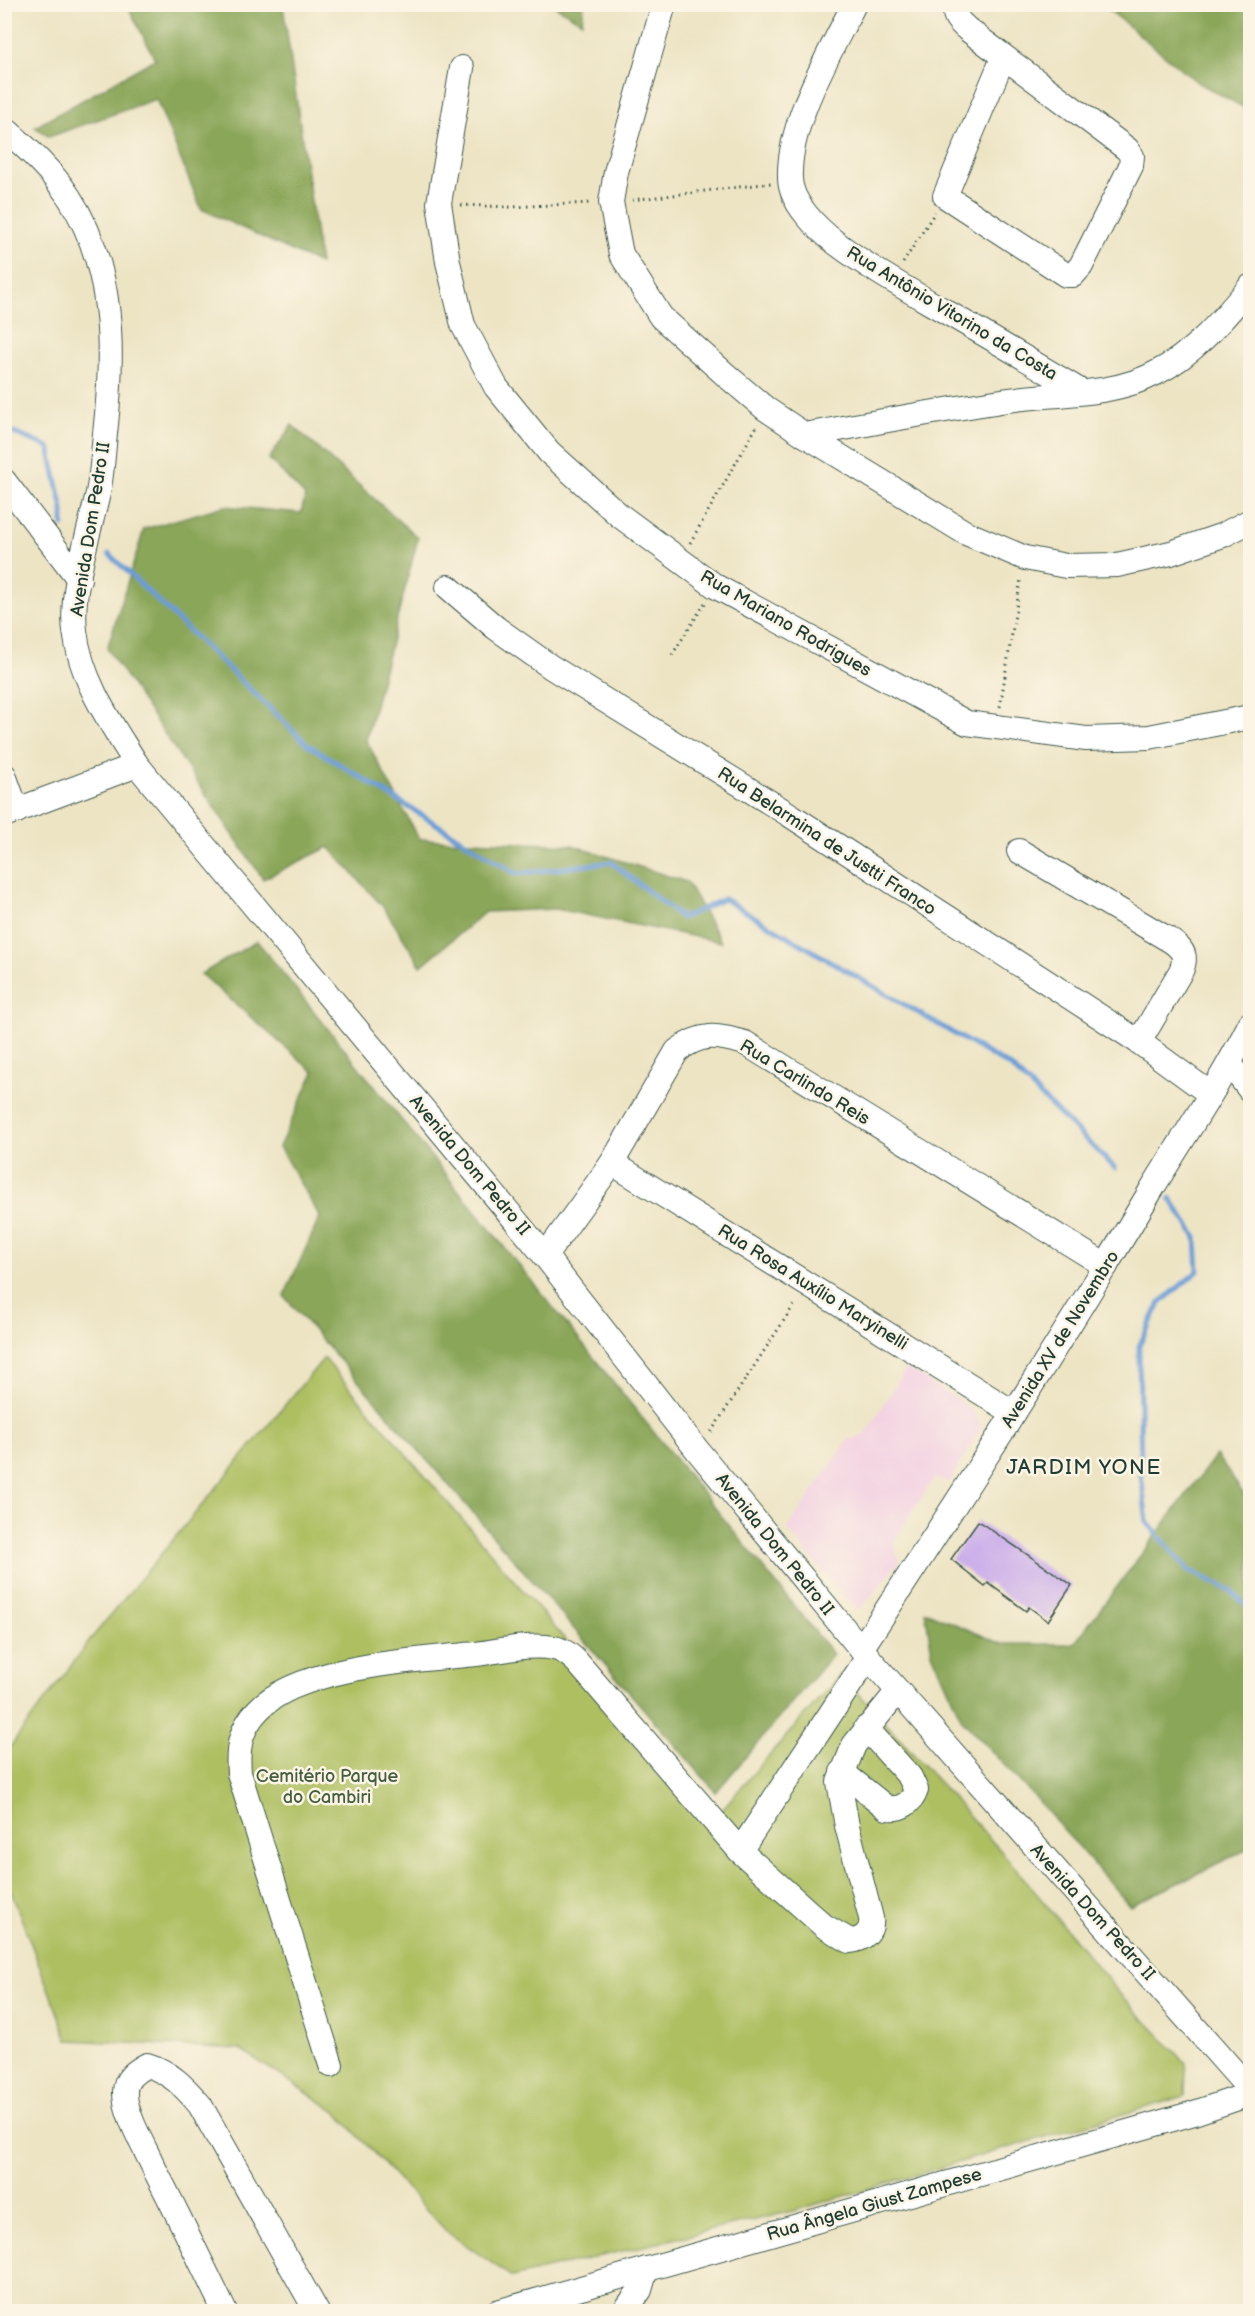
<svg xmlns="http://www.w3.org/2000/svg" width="1255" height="2316" font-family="'Balsamiq Sans',sans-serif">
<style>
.built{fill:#f2cfe2}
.green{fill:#aebf62;stroke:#667e4b;stroke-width:1.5}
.forest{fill:#8aa658;stroke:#547246;stroke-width:1.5}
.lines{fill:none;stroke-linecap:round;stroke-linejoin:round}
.stream{stroke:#6c9dd6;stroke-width:5}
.building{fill:#cbadea}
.minor-casing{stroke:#3e564a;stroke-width:26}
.path{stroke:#3e564a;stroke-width:3;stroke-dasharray:1.5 4.5;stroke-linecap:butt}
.minor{stroke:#fff;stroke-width:24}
.labels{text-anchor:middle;stroke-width:5;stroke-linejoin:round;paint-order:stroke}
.street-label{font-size:18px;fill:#1f3d34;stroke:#fcf5e5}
.park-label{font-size:18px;fill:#435e40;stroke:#fcf5e5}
.quarter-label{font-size:21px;letter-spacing:1.5px;fill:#1f3d34;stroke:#fcf5e5}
</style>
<rect width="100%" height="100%" fill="#fcf5e5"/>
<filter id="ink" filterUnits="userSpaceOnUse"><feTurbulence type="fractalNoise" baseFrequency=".0167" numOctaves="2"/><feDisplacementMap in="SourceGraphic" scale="12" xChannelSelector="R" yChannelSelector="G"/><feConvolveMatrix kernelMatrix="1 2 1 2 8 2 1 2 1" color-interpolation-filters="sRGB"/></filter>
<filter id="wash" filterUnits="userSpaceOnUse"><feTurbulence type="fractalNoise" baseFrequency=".008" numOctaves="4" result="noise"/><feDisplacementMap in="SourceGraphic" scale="24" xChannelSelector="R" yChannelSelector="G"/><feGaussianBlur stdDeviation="1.35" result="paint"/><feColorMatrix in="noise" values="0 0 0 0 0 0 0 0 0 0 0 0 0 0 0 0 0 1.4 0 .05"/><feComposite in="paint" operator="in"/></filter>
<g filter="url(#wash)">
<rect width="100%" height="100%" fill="#ede4c4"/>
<!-- built -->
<polygon class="built" points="907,1367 971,1409 982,1426 949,1483 934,1478 893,1542 900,1561 860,1609 847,1600 787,1529 849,1439 864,1436"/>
<!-- green -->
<polygon class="green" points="324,1358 716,1816 841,1674 1008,1859 1120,1994 1186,2063 1185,2096 793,2211 512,2277 447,2232 335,2111 240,2049 68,2040 5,1876 4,1755 94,1635"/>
<!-- forest -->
<g class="forest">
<polygon points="127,5 283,5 320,264 201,209 156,99 49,137 35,127 155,59"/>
<polygon points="553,5 584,5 582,22"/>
<polygon points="1103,5 1250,5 1250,111 1197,82"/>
<polygon points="292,425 418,538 366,740 419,839 572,845 687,882 721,942 556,909 485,912 421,966 384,908 329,847 263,879 107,649 144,529 224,506 301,513 305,496 269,459"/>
<polygon points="257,941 833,1654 716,1792 284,1296 320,1217 279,1147 314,1072 201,974"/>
<polygon points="1216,1455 1250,1503 1250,1848 1130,1906 1038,1801 962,1720 932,1653 925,1611 1002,1644 1074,1644"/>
</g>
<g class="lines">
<!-- stream -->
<g class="stream">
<polyline points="4,429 49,447 63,510 63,525"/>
<polyline points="109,554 307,744 517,874 611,862 682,918 724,899 1011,1067 1115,1168"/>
<polyline points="1170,1198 1196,1237 1198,1271 1160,1303 1139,1346 1141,1475 1147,1522 1188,1570 1230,1590 1250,1609"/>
</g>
</g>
<g id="blocks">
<!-- building -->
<polygon class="building" points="978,1521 1072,1585 1048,1621 1029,1607 1026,1611 988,1583 985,1586 951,1559"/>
</g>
</g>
<g filter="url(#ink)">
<use href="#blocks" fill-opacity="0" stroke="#3e564a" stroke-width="1.5"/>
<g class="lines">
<!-- minor casing -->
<g class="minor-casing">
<g id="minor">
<polyline points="664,4 616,172 611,202 621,254 661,317 727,376 766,409 805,435 966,533 1025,558 1066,566 1117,565 1171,553 1223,535 1250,521"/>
<path d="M854 4C830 54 788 122 790 178 790 203 818 229 836 243 869 268 905 288 941 309 988 336 1035 364 1082 392"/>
<path d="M956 4C952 16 959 22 967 29L1127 149 1132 156 1131 166 1081 266 1073 275H1066L945 196 1003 58"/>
<polyline points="462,68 439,203 448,262 463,325 496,387 549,452 619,515 715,586 967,723 1086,739 1149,737 1250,717"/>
<path d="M4 128C28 149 52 171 69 197 115 268 114 354 105 434 103 454 102 474 98 493 89 534 70 589 75 631 81 682 111 723 137 765L545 1256 698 1451 861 1649 1250 2090"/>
<path d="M805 435C873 423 940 410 1008 400 1056 393 1113 396 1156 373 1195 353 1223 319 1250 287"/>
<polyline points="4,481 79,579"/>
<polyline points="448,587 496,628 551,667 790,815 1139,1042 1209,1093"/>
<polyline points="4,775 17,811"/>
<polyline points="4,815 137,765"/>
<path d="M1019 851 1171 941C1184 950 1187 957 1181 971L1139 1042"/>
<polyline points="1230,1064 1250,1090"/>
<polyline points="612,1163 1014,1413"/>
<path d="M545 1256 612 1163 677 1051C702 1032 716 1035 745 1043L1106 1266"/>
<path d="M861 1649C960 1498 1058 1347 1150 1192 1184 1136 1221 1082 1250 1024"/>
<path d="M842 1772 887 1808C901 1810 912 1803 916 1790L910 1777 866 1728"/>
<path d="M740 1851 824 1926 850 1941C863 1940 873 1932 871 1918L847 1826 839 1782 854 1745 898 1691"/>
<path d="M331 2065 239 1773C237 1748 240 1729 258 1710 299 1666 418 1660 476 1654 501 1651 529 1643 554 1648 564 1650 570 1655 577 1662L740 1851 868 1657"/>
<path d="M225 2312C202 2264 179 2217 155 2170 146 2150 124 2113 125 2092 125 2078 136 2071 147 2065 170 2072 184 2086 200 2105L317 2312"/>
<polyline points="497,2312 1194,2113 1250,2094"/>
<polyline points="624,2312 640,2290 646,2269"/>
</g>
</g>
<!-- path -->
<g class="path">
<polyline points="632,200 771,183"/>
<polyline points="461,205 510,207 590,203"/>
<polyline points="903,263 935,212"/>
<polyline points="690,543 757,426"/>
<polyline points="672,655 705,603"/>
<polyline points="1000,707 1021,578"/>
<polyline points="711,1432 796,1302"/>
</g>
<!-- minor -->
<use href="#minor" class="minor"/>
</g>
</g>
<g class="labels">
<!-- street labels -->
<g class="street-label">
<text transform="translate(952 313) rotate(31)" y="6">Rua Antônio Vitorino da Costa</text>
<text transform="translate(90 529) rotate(-81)" y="6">Avenida Dom Pedro II</text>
<text transform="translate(786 623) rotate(30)" y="6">Rua Mariano Rodrigues</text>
<text transform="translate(827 841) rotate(33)" y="6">Rua Belarmina de Justti Franco</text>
<text transform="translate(805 1082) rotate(31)" y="6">Rua Carlindo Reis</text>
<text transform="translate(470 1165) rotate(50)" y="6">Avenida Dom Pedro II</text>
<text transform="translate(813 1287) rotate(32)" y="6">Rua Rosa Auxílio Maryinelli</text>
<text transform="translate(1060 1339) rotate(-58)" y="6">Avenida XV de Novembro</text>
<text transform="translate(775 1544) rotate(51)" y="6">Avenida Dom Pedro II</text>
<text transform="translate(1093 1912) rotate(48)" y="6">Avenida Dom Pedro II</text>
<text transform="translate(874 2204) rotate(-16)" y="6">Rua Ângela Giust Zampese</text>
</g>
<!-- park labels -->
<g class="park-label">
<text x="327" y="1782">Cemitério Parque<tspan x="327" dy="21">do Cambiri</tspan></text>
</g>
<!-- quarter labels -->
<g class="quarter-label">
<text x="1084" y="1474">JARDIM YONE</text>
</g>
</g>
<!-- margin -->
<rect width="1255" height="2316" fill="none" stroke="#fcf5e5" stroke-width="24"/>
</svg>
